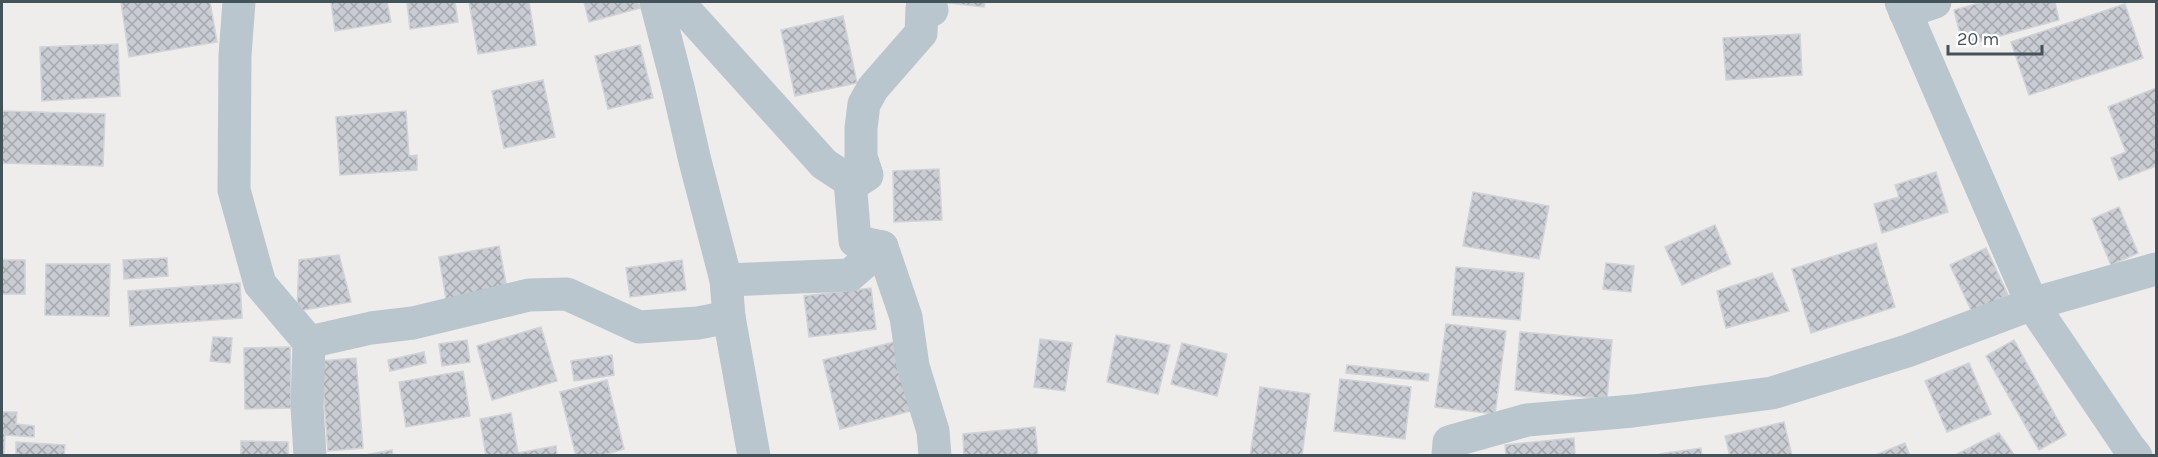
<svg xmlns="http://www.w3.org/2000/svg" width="2158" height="457" font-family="Karla,sans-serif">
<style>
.building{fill:url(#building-cross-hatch);stroke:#d0d3d8;stroke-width:1.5}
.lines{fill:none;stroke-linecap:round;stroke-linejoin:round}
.minor{stroke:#bac6cd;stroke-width:33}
</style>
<defs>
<pattern id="building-cross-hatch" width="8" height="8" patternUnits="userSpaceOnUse" patternTransform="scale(1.5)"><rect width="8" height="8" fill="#c9ccd2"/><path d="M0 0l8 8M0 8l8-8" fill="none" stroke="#a5a8ad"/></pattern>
</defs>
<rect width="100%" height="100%" fill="#efecec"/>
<!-- building -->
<g class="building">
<polygon points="121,2 210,2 217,42 129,57"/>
<polygon points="331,2 387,2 391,22 335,31"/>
<polygon points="407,2 455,2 458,22 410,29"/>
<polygon points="469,2 529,2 536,45 478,54"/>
<polygon points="584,2 638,2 640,8 589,22"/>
<polygon points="939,2 985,2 984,7"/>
<polygon points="1983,2 2055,2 2059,20 1963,46 1954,10"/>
<polygon points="2125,4 2143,58 2029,95 2011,42"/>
<polygon points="843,16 857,83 795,96 781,30"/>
<polygon points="1800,34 1802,75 1726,80 1723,38"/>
<polygon points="118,44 120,96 42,101 40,47"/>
<polygon points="640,45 653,98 608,109 595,56"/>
<polygon points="543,80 555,137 504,148 492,91"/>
<polygon points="2156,88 2156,166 2119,180 2111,158 2126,152 2108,107"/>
<polygon points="2,111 105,114 103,166 2,163"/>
<polygon points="406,111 409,156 417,155 417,170 340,175 336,117"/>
<polygon points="939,169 942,220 894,222 893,171"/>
<polygon points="1936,172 1948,212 1882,233 1874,204 1899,197 1895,185"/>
<polygon points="1473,192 1549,206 1539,259 1463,246"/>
<polygon points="2119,207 2138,253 2111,265 2092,219"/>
<polygon points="1715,225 1731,264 1682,285 1665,247"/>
<polygon points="1876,243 1895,307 1811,333 1792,269"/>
<polygon points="499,246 507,288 446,299 439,257"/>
<polygon points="1986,248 2008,295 1972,312 1950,265"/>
<polygon points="339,255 351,302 297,311 299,260"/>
<polygon points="167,258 168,276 124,279 123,260"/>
<rect x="2" y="260" width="23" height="34"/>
<polygon points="682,260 686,290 630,297 626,268"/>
<polygon points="1606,263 1634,266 1631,292 1603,289"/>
<polygon points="46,264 110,264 109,316 45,315"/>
<polygon points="1456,267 1524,273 1520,320 1452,315"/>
<polygon points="1772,273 1789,311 1726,328 1717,291"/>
<polygon points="240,283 242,318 130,326 128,291"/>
<polygon points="871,288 876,329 809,337 804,296"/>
<polygon points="1446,324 1506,331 1495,414 1435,407"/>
<polygon points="541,327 557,381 492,400 477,346"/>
<polygon points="1520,332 1612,340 1607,399 1515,390"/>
<polygon points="1116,335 1170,345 1158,394 1107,382"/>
<polygon points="213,337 232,338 230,363 210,361"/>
<polygon points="1040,339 1072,343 1065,391 1034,387"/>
<polygon points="467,340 470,362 442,366 439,344"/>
<polygon points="2014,340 2066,435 2039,450 1986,356"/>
<polygon points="898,341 915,410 840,429 823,360"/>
<polygon points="1182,343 1227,354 1217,396 1171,384"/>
<polygon points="290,347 291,408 245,409 244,348"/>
<polygon points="424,352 426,363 390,371 388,360"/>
<polygon points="612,355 614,375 574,381 571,361"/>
<polygon points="356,358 363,448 328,451 321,361"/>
<polygon points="1969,363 1991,414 1947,432 1925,381"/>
<polygon points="1347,365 1429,374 1428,381 1346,373"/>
<polygon points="463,371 470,416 406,427 399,382"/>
<polygon points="1340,379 1411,387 1405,439 1334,431"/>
<polygon points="607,380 624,449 600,456 576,456 560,392"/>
<polygon points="1260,387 1310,394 1302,456 1250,456"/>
<polygon points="2,412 17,412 16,424 34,426 34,437 5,435 4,456 2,456"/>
<polygon points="511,413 518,453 556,446 557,456 486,456 480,419"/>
<polygon points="1784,422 1792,456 1730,456 1725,436"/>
<polygon points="1035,427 1038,456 964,456 963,434"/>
<polygon points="1999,433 2015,456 1953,456"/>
<polygon points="1574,438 1575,456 1506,456 1505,445"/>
<polygon points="241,441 288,442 288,456 241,456"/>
<polygon points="16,442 65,445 64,456 16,456"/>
<polygon points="1905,443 1910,456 1873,456"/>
<polygon points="1701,448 1702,456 1660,456 1660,454"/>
<polygon points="392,450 393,456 360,456"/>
</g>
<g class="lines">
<!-- minor -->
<g class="minor">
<polyline points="239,2 235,55 234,190 260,284 309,342 307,406 310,456"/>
<polyline points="656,2 678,87 695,161 726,280 729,317 754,456"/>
<polyline points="678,2 824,164 850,181 855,241 882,247"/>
<polyline points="1901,2 2032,304 2128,446 2136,456"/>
<polyline points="1905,12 1935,2"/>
<polyline points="850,186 867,175 861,157 861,128 864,104 873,88 921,33 922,8 932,10"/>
<polyline points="882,247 906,317 913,366 933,431 935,456"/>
<polyline points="726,280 850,275 882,247"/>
<polyline points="309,342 371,328 413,323 529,295 567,294 639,327 698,323 729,317"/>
<polyline points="1448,456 1449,442 1527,420 1633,411 1772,393 1907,351 2032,304 2156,269"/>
</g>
</g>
<!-- border -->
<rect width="2158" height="457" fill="none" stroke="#44525a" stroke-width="6"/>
<!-- scale -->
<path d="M1948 45v9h94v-9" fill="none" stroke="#44525a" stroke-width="3"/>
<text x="1957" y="45" font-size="18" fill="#44525a" stroke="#ffffff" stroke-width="4.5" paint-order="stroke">20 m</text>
</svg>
